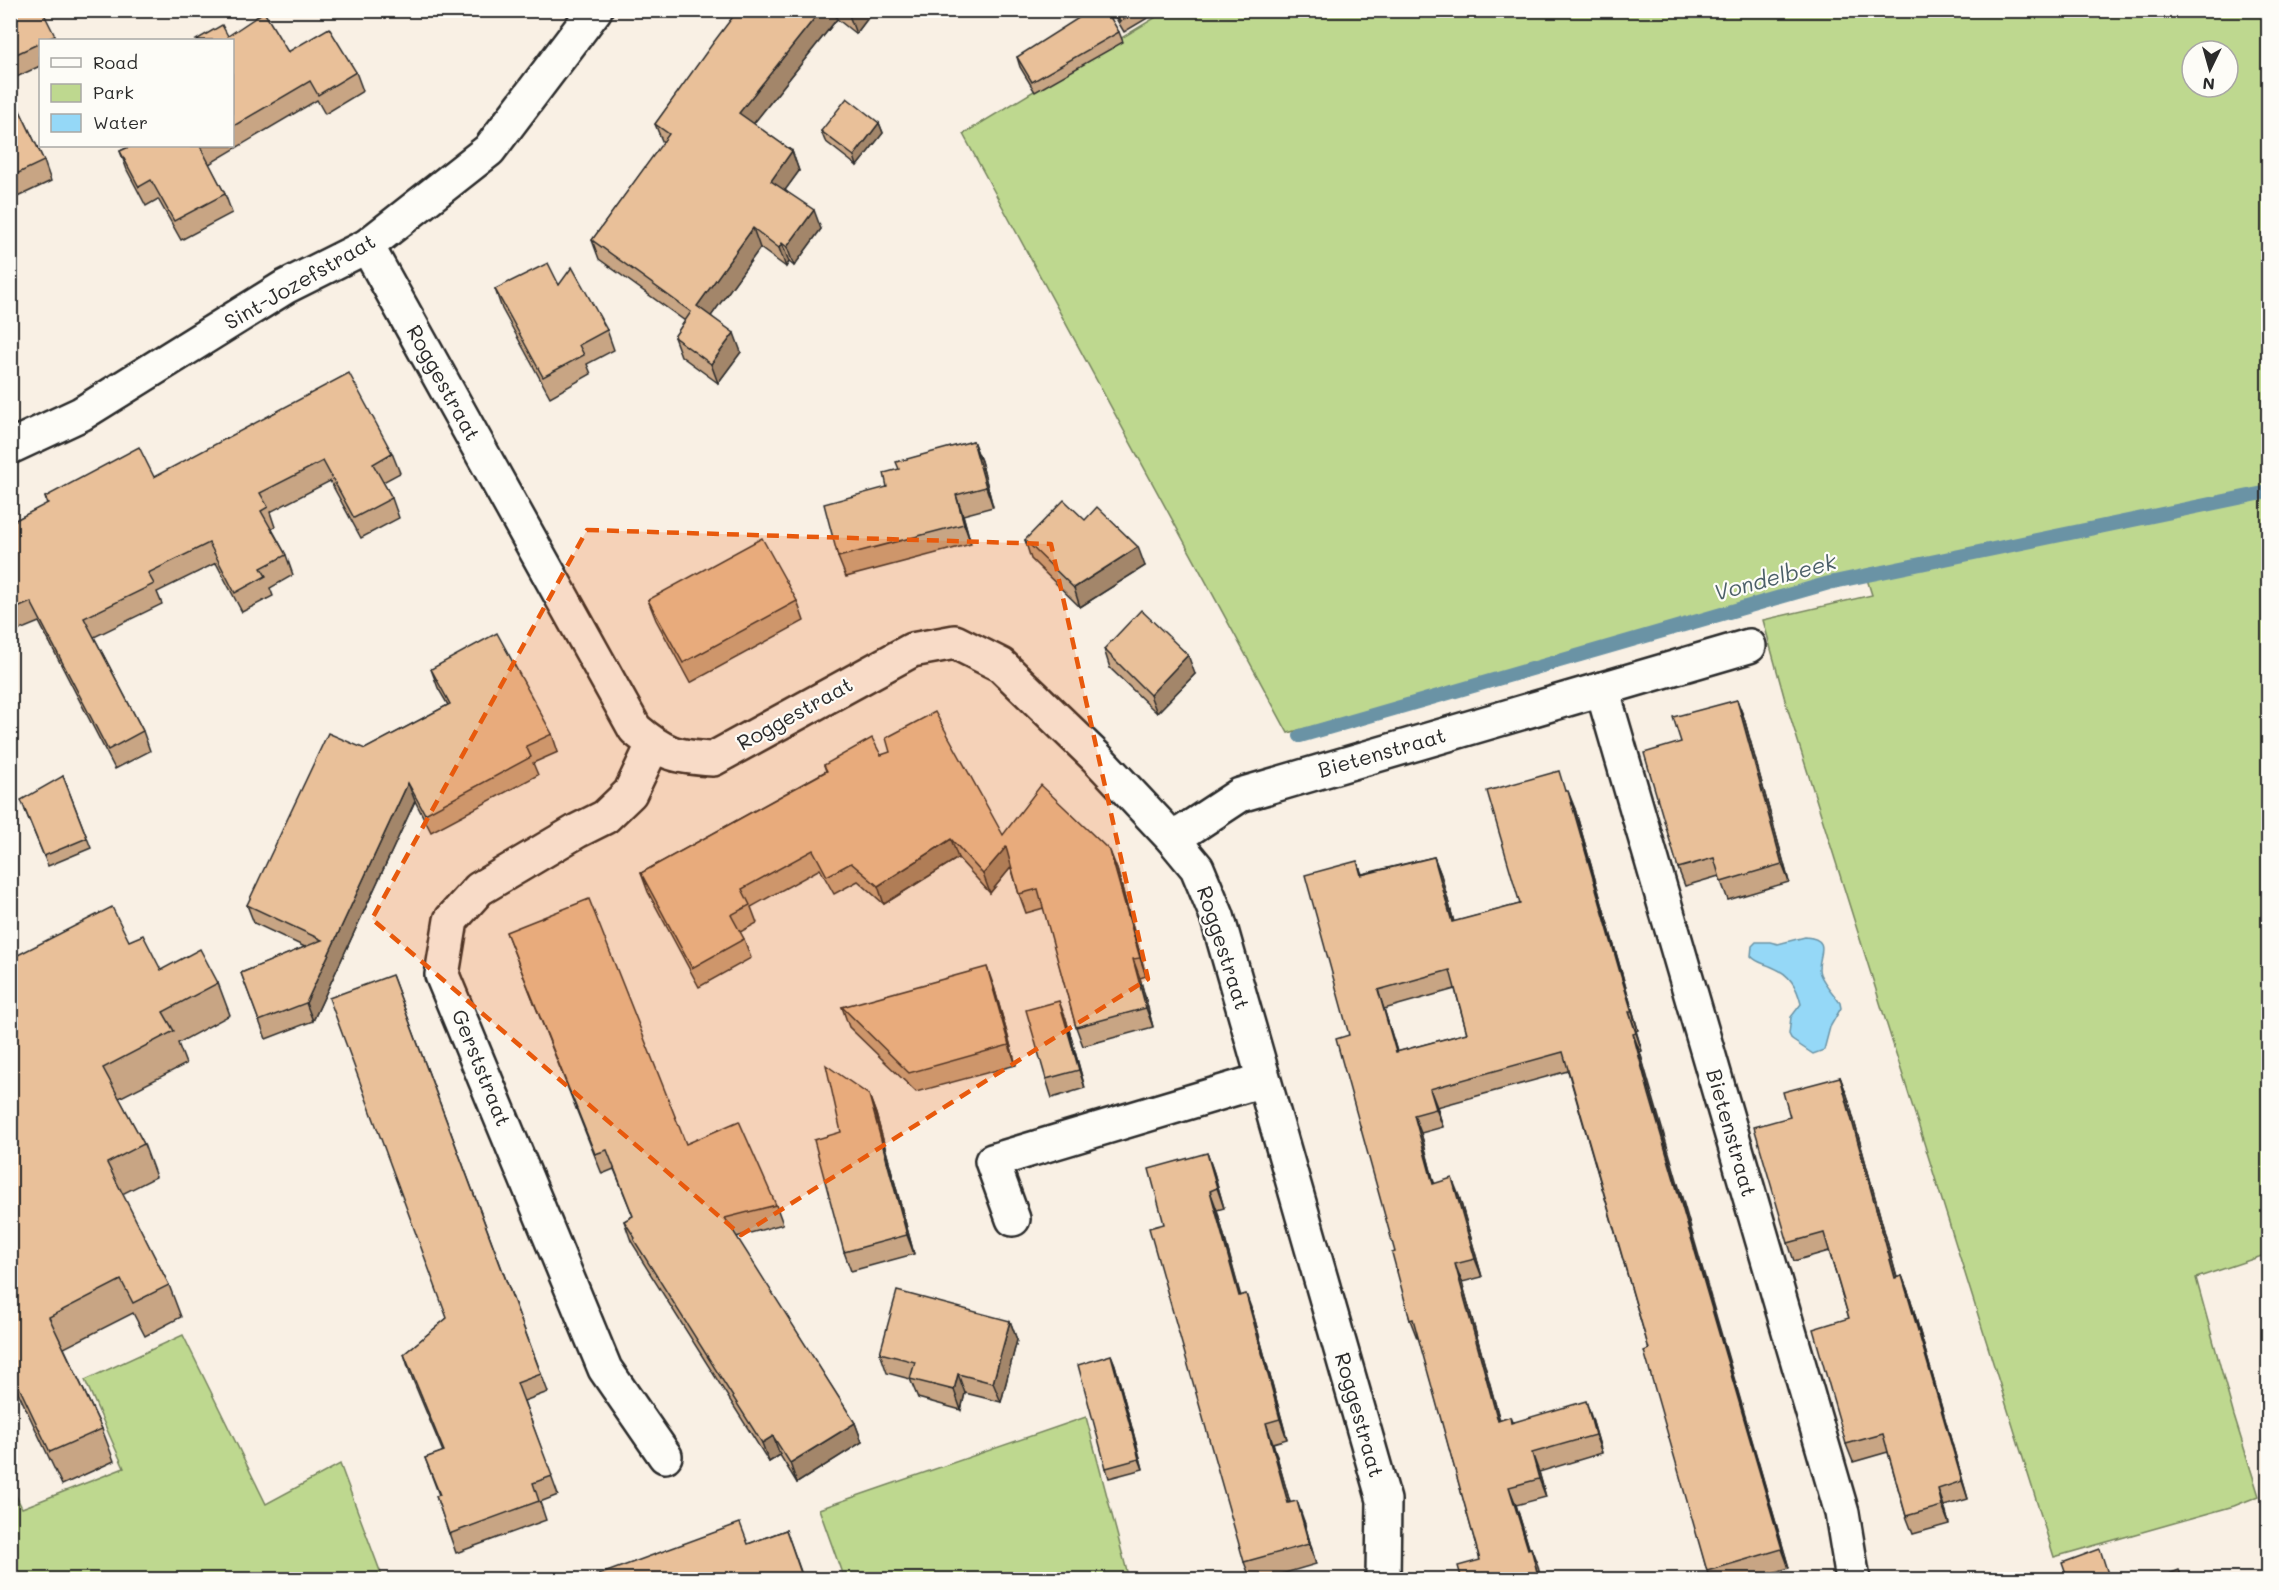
<svg xmlns="http://www.w3.org/2000/svg" width="2279" height="1590" font-family="Mali,sans-serif">
<style>
.green{fill:#bed88f;stroke:#74825d;stroke-width:1.5;fill-rule:evenodd}
.water{fill:#95d8f7;stroke:#6b93a5;stroke-width:1.5}
.lines{fill:none;stroke-linecap:round;stroke-linejoin:round}
.stream{stroke:#6b93a5;stroke-width:14}
.street-casing{stroke:#2b2b2b;stroke-width:38}
.secondary-casing{stroke:#2b2b2b;stroke-width:38}
.street{stroke:#fdfcf7;stroke-width:33}
.secondary{stroke:#fdfcf7;stroke-width:33}
.wall{fill:#c8a584;stroke:#2b2b2b;stroke-width:1.5;fill-rule:evenodd}
.shaded-wall{fill:#a3866b;stroke:#2b2b2b;stroke-width:1.5}
.building{fill:#e9c099;stroke:#2b2b2b;stroke-width:1.5;fill-rule:evenodd}
.marked{fill:#e8590c;fill-opacity:0.2;stroke:#e8590c;stroke-width:4.5;stroke-dasharray:12 8;stroke-linejoin:round}
.labels{text-anchor:middle;stroke-width:4.5;stroke-linejoin:round;paint-order:stroke}
.street-label{font-size:21px;fill:#2b2b2b;stroke:#fdfcf7}
.water-label{font-size:22px;font-style:italic;fill:#4b5f68;stroke:#fdfcf7}
</style>
<rect width="100%" height="100%" fill="#f9f0e4"/>
<filter id="ink" filterUnits="userSpaceOnUse"><feTurbulence type="fractalNoise" baseFrequency=".0167" numOctaves="2"/><feDisplacementMap in="SourceGraphic" scale="12" xChannelSelector="R" yChannelSelector="G"/><feConvolveMatrix kernelMatrix="1 2 1 2 8 2 1 2 1" color-interpolation-filters="sRGB"/></filter>
<g filter="url(#ink)">
<!-- green -->
<g class="green">
<path d="M1166 11H2268V1254L2196 1278 2234 1416 2259 1496 2234 1506 2054 1557 1785 700 1763 620 1872 595 1866 576 1288 733 963 134ZM2192 51H2228V87H2192Z"/>
<polygon points="183,1335 266,1504 340,1464 383,1579 11,1579 11,1485 22,1508 124,1468 85,1380"/>
<polygon points="1086,1417 1129,1579 844,1579 819,1509"/>
</g>
<!-- water -->
<path class="water" d="M1805 937C1836 939 1814 960 1820 974 1824 984 1834 994 1840 1003L1841 1008 1830 1027 1824 1050 1813 1054 1792 1040 1789 1034 1791 1017 1801 1004C1797 987 1790 974 1772 967 1764 963 1757 963 1751 956L1752 946 1756 942H1770L1778 944Z"/>
<g class="lines">
<!-- stream -->
<polyline class="stream" points="1300,736 1829,583 2268,492"/>
<!-- street casing -->
<g class="street-casing">
<g id="street">
<path d="M367 246 635 729C664 754 675 757 713 759L912 650 955 642 1001 665 1096 757 1173 839 1197 868 1217 916 1384 1500 1383 1580"/>
<polyline points="1602,689 1749,646"/>
<polyline points="653,745 630,793 605,817 577,831 479,889 451,920 442,975 605,1369 665,1456"/>
<polyline points="1173,839 1240,795 1602,689 1842,1513 1853,1580"/>
<polyline points="1013,1219 992,1161 1263,1080"/>
</g>
</g>
<!-- secondary casing -->
<g class="secondary-casing">
<polyline id="secondary" points="10,447 81,414 285,287 367,246 489,150 595,10"/>
</g>
<!-- street -->
<use href="#street" class="street"/>
<!-- secondary -->
<use href="#secondary" class="secondary"/>
</g>
<!-- wall -->
<g class="wall">
<polygon points="10,10 55,36 56,40 40,40 40,66 10,80"/>
<polygon points="738,10 874,10 856,34 837,19 753,124 792,151 799,171 785,190 821,229 794,266 789,262 786,267 760,248 711,316 741,352 718,383 681,356 674,337 685,321 599,259 592,240 663,143 655,124"/>
<polygon points="1111,10 1161,10 1124,32"/>
<polygon points="1119,32 1123,42 1035,92 1020,67 1017,57"/>
<polygon points="228,36 356,72 363,91 325,114 317,100 209,164 225,194 232,213 181,240 158,199 146,206 127,170 120,151 130,146 232,146 232,40"/>
<polygon points="10,90 44,161 51,181 11,200"/>
<polygon points="879,123 883,133 857,166 825,141 821,131"/>
<polygon points="559,285 607,330 614,350 587,364 591,374 550,397 502,309 495,289"/>
<polygon points="973,441 981,461 993,507 963,515 971,544 846,577 838,557 887,487 899,469"/>
<polygon points="392,453 400,473 383,482 392,498 399,518 361,538 330,481 270,512 275,527 272,529 286,555 293,575 270,588 273,596 242,612 216,563 157,592 162,604 94,637 143,731 150,751 115,769 39,622 10,634 10,523 47,504 45,497 154,477"/>
<polygon points="1085,520 1145,566 1080,607 1031,559 1025,540"/>
<polygon points="648,600 797,601 804,621 690,683 656,620"/>
<polygon points="1104,649 1195,674 1157,713 1110,668"/>
<polygon points="431,669 552,734 558,752 533,763 538,775 431,832 415,801 313,1021 266,1039 241,973 305,947 254,923 247,905 365,749 448,705 438,688"/>
<polygon points="1737,700 1744,718 1789,882 1728,900 1719,876 1685,886 1678,868 1681,742"/>
<polygon points="881,755 1003,835 1117,869 1146,976 1140,978 1153,1027 1083,1046 1076,1027 1044,908 1026,913 1019,894 1011,867 990,893 958,858 884,904 858,881 834,894 820,869 751,907 757,923 740,932 744,939 751,958 699,987 648,892 641,873 826,771 824,765"/>
<polygon points="63,776 91,848 48,866 25,810"/>
<path d="M1566 791 1575 809 1628 995 1638 1030 1636 1031 1642 1051 1640 1052 1656 1112 1789 1568 1749 1580H1710L1707 1571 1649 1349 1568 1071 1437 1107 1443 1127 1421 1133 1434 1183 1459 1196 1482 1277 1462 1282 1500 1421 1510 1417 1512 1422 1592 1419 1602 1453 1539 1472 1546 1497 1516 1505 1529 1548H1531L1541 1580H1462L1480 1560 1419 1338H1417L1410 1320 1349 1035 1357 861 1362 874 1434 857 1441 875 1454 922 1520 904ZM1455 989 1467 1033 1397 1052 1384 1009Z"/>
<polygon points="506,932 686,1144 776,1205 783,1224 736,1237 855,1423 862,1442 797,1483 780,1455 769,1462 641,1259 638,1252 631,1241 624,1221 633,1216 614,1169 602,1174"/>
<polygon points="129,941 161,970 218,983 230,1015 178,1043 186,1064 119,1098 144,1144 156,1177 122,1194 169,1285 181,1317 145,1336 133,1313 64,1348 102,1429 114,1461 62,1485 10,1375 10,959"/>
<polygon points="392,975 548,1392 524,1401 558,1495 540,1502 546,1520 456,1553 436,1496 439,1495 425,1458 443,1452 410,1373 404,1354 447,1318"/>
<polygon points="994,987 1016,1065 916,1092 849,1027 842,1007"/>
<polygon points="1066,1019 1085,1088 1052,1098 1046,1079"/>
<polygon points="1840,1077 1847,1095 1897,1278 1902,1276 1909,1294 1968,1499 1944,1506 1949,1524 1913,1534 1906,1516 1888,1452 1853,1462 1846,1444 1849,1318 1829,1251 1794,1261 1788,1243 1790,1117"/>
<polygon points="869,1095 876,1114 914,1254 851,1271 844,1252 841,1132"/>
<polygon points="1207,1153 1214,1173 1224,1208 1217,1210 1240,1295 1253,1313 1287,1439 1273,1443 1290,1503 1304,1521 1316,1564 1261,1580 1251,1580 1244,1562"/>
<polygon points="1010,1321 1017,1340 1001,1402 965,1393 961,1410 918,1398 910,1379 887,1373 880,1353"/>
<polygon points="1111,1355 1115,1365 1143,1469 1109,1478 1106,1468"/>
<polygon points="786,1530 804,1580 585,1580 748,1544"/>
</g>
<!-- shaded-wall -->
<g class="shaded-wall">
<polygon points="821,10 834,10 837,19 746,133 739,113"/>
<polygon points="852,10 874,10 856,34 849,15"/>
<polygon points="879,123 883,133 857,166 854,156"/>
<polygon points="792,151 799,171 778,200 771,181"/>
<polygon points="814,210 821,229 794,266 787,247"/>
<polygon points="753,228 760,248 704,326 697,306"/>
<polygon points="782,243 789,262 786,267 779,248"/>
<polygon points="734,333 741,352 718,383 711,364"/>
<polygon points="973,441 981,461 993,507 986,487"/>
<polygon points="956,495 963,515 971,544 964,524"/>
<polygon points="1138,547 1145,566 1080,607 1074,588"/>
<polygon points="1188,655 1195,674 1157,713 1150,695"/>
<polygon points="1737,700 1744,718 1789,882 1782,864"/>
<polygon points="408,783 415,801 313,1021 306,1003"/>
<polygon points="1568,791 1575,809 1638,1030 1632,1012"/>
<polygon points="951,839 958,858 884,904 878,886"/>
<polygon points="1006,847 1013,865 990,893 983,874"/>
<polygon points="1110,851 1117,869 1146,976 1140,958"/>
<polygon points="1434,857 1441,875 1459,941 1452,922"/>
<polygon points="1133,959 1140,978 1153,1027 1146,1008"/>
<polygon points="987,967 994,987 1016,1065 1009,1045"/>
<polygon points="1378,990 1384,1009 1403,1071 1396,1052"/>
<polygon points="1059,1001 1066,1019 1085,1088 1079,1070"/>
<polygon points="1629,1012 1636,1031 1642,1051"/>
<polygon points="1633,1034 1640,1052 1789,1568 1782,1549"/>
<polygon points="1840,1077 1847,1095 1902,1296 1895,1278"/>
<polygon points="1430,1089 1437,1107 1443,1127 1436,1109"/>
<polygon points="869,1095 876,1114 914,1254 907,1235"/>
<polygon points="1414,1115 1421,1133 1439,1202 1433,1184"/>
<polygon points="1207,1153 1214,1173 1224,1208 1217,1188"/>
<polygon points="1452,1178 1459,1196 1482,1277 1475,1259"/>
<polygon points="1210,1191 1217,1210 1246,1315 1239,1296"/>
<polygon points="1455,1264 1462,1282 1505,1440 1498,1421"/>
<polygon points="1902,1276 1909,1294 1968,1499 1962,1481"/>
<polygon points="1246,1294 1253,1313 1287,1439 1280,1419"/>
<polygon points="1010,1321 1017,1340 1001,1402 993,1383"/>
<polygon points="1111,1355 1115,1365 1143,1469 1139,1459"/>
<polygon points="958,1374 965,1393 961,1410 954,1390"/>
<polygon points="1586,1401 1592,1419 1602,1453 1595,1435"/>
<polygon points="855,1423 862,1442 797,1483 790,1463"/>
<polygon points="1266,1423 1273,1443 1296,1523 1288,1503"/>
<polygon points="773,1436 780,1455 769,1462 762,1443"/>
<polygon points="1532,1453 1539,1472 1546,1497 1539,1479"/>
<polygon points="1509,1487 1516,1505 1535,1567 1528,1549"/>
<polygon points="1938,1489 1944,1506 1949,1524 1942,1506"/>
<polygon points="1297,1501 1304,1521 1316,1564 1309,1544"/>
<polygon points="1531,1548 1538,1566 1541,1580 1539,1580"/>
</g>
<!-- building -->
<g class="building">
<polygon points="10,10 42,10 55,36 45,40 40,40 40,43 10,57"/>
<polygon points="738,10 821,10 739,113 792,151 771,181 814,210 787,247 782,243 779,248 753,228 697,306 734,333 711,364 674,337 691,312 592,240 669,134 655,124 713,43"/>
<polygon points="844,10 852,10 849,15"/>
<polygon points="1091,10 1106,10 1119,32 1032,82 1017,57"/>
<polygon points="1113,10 1139,10 1120,22"/>
<polygon points="264,12 288,52 329,28 356,72 318,95 310,81 232,127 232,40 196,40 222,25 228,36"/>
<polygon points="10,90 44,161 10,177"/>
<polygon points="847,98 879,123 854,156 821,131"/>
<polygon points="131,146 201,146 200,146 225,194 174,221 151,180 139,187 120,151"/>
<polygon points="548,263 559,285 572,267 607,330 579,345 584,355 543,377 495,289"/>
<polygon points="349,373 392,453 373,464 392,498 354,518 323,461 260,493 268,507 261,511 286,555 261,568 266,576 235,593 209,543 148,573 154,584 84,618 143,731 108,750 31,602 10,611 10,523 48,503 45,497 139,447 154,477"/>
<polygon points="973,441 986,487 956,495 964,524 838,557 824,504 887,487 884,473 899,469 896,462"/>
<polygon points="1064,500 1085,520 1097,507 1138,547 1074,588 1025,540"/>
<polygon points="762,538 797,601 683,663 648,600"/>
<polygon points="1141,610 1188,655 1150,695 1104,649"/>
<polygon points="497,633 552,734 526,746 531,757 425,814 408,783 306,1003 259,1021 241,973 322,940 247,905 328,733 365,749 450,704 431,669"/>
<polygon points="1737,700 1782,864 1721,882 1714,858 1678,868 1644,753 1681,742 1673,717"/>
<polygon points="935,712 1003,835 1041,785 1110,851 1140,958 1133,959 1146,1008 1076,1027 1038,889 1019,894 1006,847 983,874 951,839 878,886 851,863 827,876 813,850 742,889 750,905 731,915 744,939 692,968 641,873 827,771 824,765 872,738 881,755 890,752 886,738"/>
<path d="M1559 771 1565 791H1568L1621 976 1632 1012H1629L1636 1033 1633 1034 1649 1094 1782 1549 1707 1571 1644 1351 1649 1349 1563 1052 1430 1089 1436 1109 1414 1115 1433 1184 1452 1178 1475 1259 1455 1264 1498 1421 1510 1417 1511 1423 1586 1401 1595 1435 1532 1453 1539 1479 1509 1487 1528 1549 1531 1548 1539 1580H1462L1458 1566 1480 1560 1413 1319 1410 1320 1392 1253 1395 1252 1336 1039 1349 1035 1305 875 1357 861 1361 875 1434 857 1452 922 1520 904 1487 791ZM1450 970 1467 1033 1396 1052 1378 990Z"/>
<polygon points="63,776 87,838 44,856 21,800"/>
<polygon points="589,899 686,1144 739,1121 776,1205 725,1218 855,1423 790,1463 773,1436 762,1443 634,1240 635,1238 624,1221 633,1216 607,1150 595,1154 506,932"/>
<polygon points="112,907 129,941 143,935 161,970 200,949 218,983 163,1012 174,1031 103,1068 144,1144 107,1163 169,1285 133,1303 121,1280 49,1317 102,1429 50,1452 10,1368 10,959"/>
<polygon points="987,967 1009,1045 909,1073 842,1007"/>
<polygon points="392,975 541,1374 517,1383 552,1476 533,1483 539,1501 449,1534 436,1496 440,1495 425,1458 444,1451 404,1354 447,1318 329,998"/>
<polygon points="1059,1001 1079,1070 1046,1079 1026,1010"/>
<polygon points="826,1065 869,1095 907,1235 844,1252 814,1140 841,1132"/>
<polygon points="1840,1077 1895,1278 1902,1276 1962,1481 1938,1489 1942,1506 1906,1516 1883,1434 1846,1444 1813,1329 1849,1318 1824,1233 1788,1243 1754,1127 1790,1117 1783,1092"/>
<polygon points="1207,1153 1217,1188 1210,1191 1239,1296 1246,1294 1280,1419 1266,1423 1288,1503 1297,1501 1309,1544 1244,1562 1149,1228 1164,1224 1149,1169"/>
<polygon points="897,1291 1010,1321 993,1383 958,1374 954,1390 910,1379 915,1362 880,1353"/>
<polygon points="1111,1355 1139,1459 1106,1468 1078,1365"/>
<polygon points="740,1523 748,1544 786,1530 801,1573 783,1580 585,1580"/>
<polygon points="2100,1549 2110,1580 2068,1580 2062,1563"/>
<polygon points="2179,1570 2183,1580 2154,1580"/>
</g>
</g>
<!-- marked area -->
<path class="marked" d="M587 530 1051 544 1148 979 741 1235 372 919Z"/>
<g class="labels">
<!-- street labels -->
<g class="street-label">
<text transform="translate(300 282) rotate(-30)" y="7">Sint-Jozefstraat</text>
<text transform="translate(443 383) rotate(61)" y="7">Roggestraat</text>
<text transform="translate(795 714) rotate(-29)" y="7">Roggestraat</text>
<text transform="translate(1382 753) rotate(-16)" y="7">Bietenstraat</text>
<text transform="translate(1223 948) rotate(72)" y="7">Roggestraat</text>
<text transform="translate(481 1068) rotate(68)" y="7">Gerststraat</text>
<text transform="translate(1731 1133) rotate(74)" y="7">Bietenstraat</text>
<text transform="translate(1359 1415) rotate(74)" y="7">Roggestraat</text>
</g>
<!-- water labels -->
<g class="water-label">
<text transform="translate(1775 577) rotate(-15)" y="8">Vondelbeek</text>
</g>
</g>
<!-- margin -->
<rect width="2279" height="1590" fill="none" stroke="#fdfcf7" stroke-width="36"/>
<rect x="18" y="18" width="2243" height="1554" fill="none" stroke="#2b2b2b" stroke-width="2" filter="url(#ink)"/>
<!-- legend -->
<rect x="39" y="39" width="195" height="108" fill="#fdfcf7" stroke="#a9a8a5" stroke-width="1.5"/>
<rect x="51" y="58" width="30" height="9" fill="#fdfcf7" stroke="#a9a8a5" stroke-width="1.5"/>
<text x="93" y="69" font-size="18" fill="#2b2b2b">Road</text>
<rect x="51" y="84" width="30" height="18" fill="#bed88f" stroke="#a9a8a5" stroke-width="1.5"/>
<text x="93" y="99" font-size="18" fill="#2b2b2b">Park</text>
<rect x="51" y="114" width="30" height="18" fill="#95d8f7" stroke="#a9a8a5" stroke-width="1.5"/>
<text x="93" y="129" font-size="18" fill="#2b2b2b">Water</text>
<!-- north arrow -->
<g transform="translate(2210 69) rotate(185)"><circle r="28" fill="#fdfcf7" stroke="#a9a8a5" stroke-width="1.5"/>
<path d="M0-4.5L10 22L0 15L-10 22Z" fill="#2b2b2b"/>
<text y="-9" font-size="16" font-weight="bold" text-anchor="middle" fill="#2b2b2b">N</text>
</g>
</svg>
